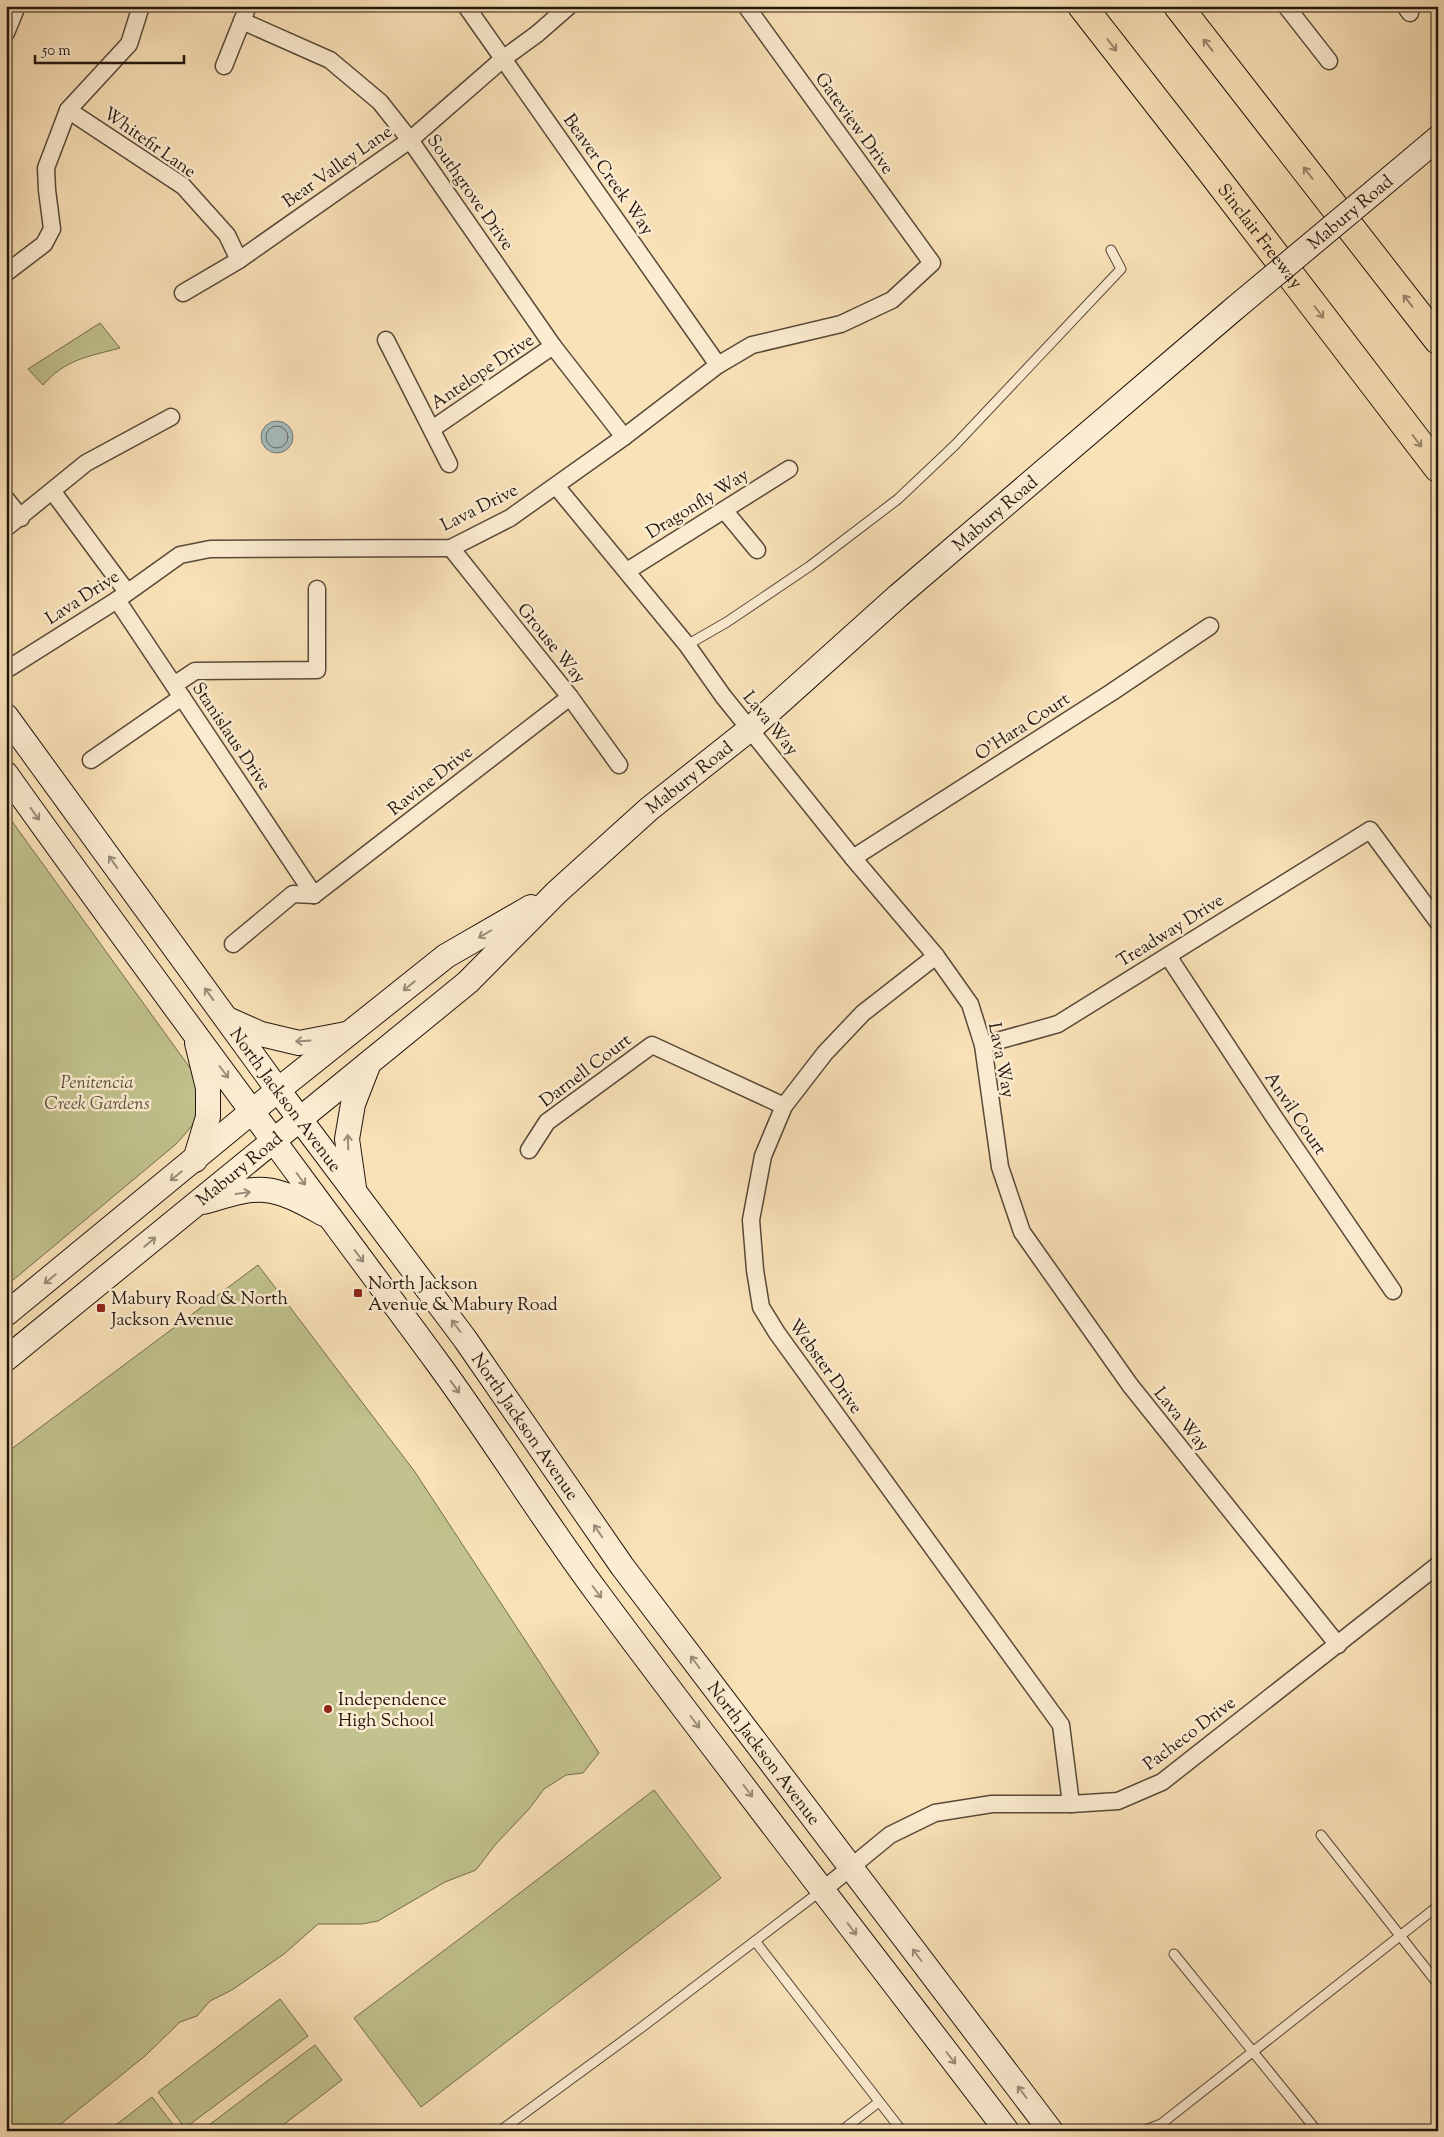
<svg xmlns="http://www.w3.org/2000/svg" width="1444" height="2137" font-family="'Sorts Mill Goudy',serif">
<style>
.green{fill:#c1c28d;stroke:#726c4e}
.water{fill:#a4baba;stroke:#707876}
.lines{fill:none;stroke-linecap:round;stroke-linejoin:round}
.shore{stroke:#636864;stroke-width:1}
.service-casing{stroke:#584939;stroke-width:11}
.minor-casing{stroke:#584939;stroke-width:19}
.secondary-casing{stroke:#22160f;stroke-width:26}
.motorway-casing{stroke:#22160f;stroke-width:30}
.service{stroke:#fcecd1;stroke-width:9}
.minor{stroke:#fcecd1;stroke-width:16}
.secondary{stroke:#fcecd1;stroke-width:24}
.motorway{stroke:#fae2b8;stroke-width:28}
.secondary-bridge-casing{stroke:#22160f;stroke-width:26;stroke-linecap:butt}
.secondary-bridge{stroke:#fcecd1;stroke-width:24}
.oneway{stroke:#99866c}
.oneway2{stroke:#9a8c7a}
.poi-dot{fill:#8f2418;stroke:#fcecd1;stroke-width:2}
.labels{text-anchor:middle;stroke-width:5;stroke-linejoin:round;paint-order:stroke}
.street-label{font-size:18px;fill:#22160f;stroke:#fcecd1}
.park-label{font-size:18px;font-style:italic;fill:#5a523b;stroke:#fcecd1}
.poi-label{font-size:18px;fill:#22160f;stroke:#fcecd1;text-anchor:start}
</style>
<rect width="100%" height="100%" fill="#fae2b8"/>
<filter id="stains"><feTurbulence type="fractalNoise" baseFrequency=".004" numOctaves="4"/><feColorMatrix values="0 0 0 0 .2 0 0 0 0 .09 0 0 0 0 .02 0 0 0 .5 -.17"/></filter>
<radialGradient id="worn" r=".72"><stop offset=".6" stop-color="#630" stop-opacity="0"/><stop offset="1" stop-color="#630" stop-opacity=".3"/></radialGradient>
<!-- green -->
<g class="green">
<path d="M100 323 120 348C87 357 66 359 43 385L28 369Z"/>
<path d="M6 813 198 1079C202 1113 199 1120 175 1145L6 1286Z"/>
<polygon points="258,1265 415,1472 599,1753 583,1773 566,1775 544,1789 529,1809 495,1845 476,1870 445,1882 378,1921 362,1924 318,1924 284,1954 232,1990 210,2001 197,2016 180,2022 145,2056 52,2131 6,2131 6,1453"/>
<polygon points="654,1790 721,1878 421,2107 354,2018 482,1922"/>
<polygon points="280,1999 308,2036 185,2128 158,2092"/>
<polygon points="315,2045 342,2080 279,2128 275,2131 201,2131"/>
<polygon points="152,2097 178,2131 108,2131"/>
</g>
<!-- water -->
<circle class="water" cx="277" cy="437" r="16"/>
<g class="lines">
<!-- shore -->
<circle class="shore" cx="277" cy="437" r="11"/>
<!-- service casing -->
<g class="service-casing">
<g id="service">
<polyline points="687,645 727,622 810,566 898,499 955,445 1121,269 1111,250"/>
<polyline points="1321,1835 1438,1984"/>
<polyline points="755,1941 902,2131"/>
<polyline points="1174,1954 1317,2131"/>
<polyline points="500,2131 642,2027 822,1890"/>
<polyline points="841,2131 879,2102"/>
<polyline points="1143,2131 1161,2124 1438,1906"/>
</g>
</g>
<!-- minor casing -->
<g class="minor-casing">
<g id="minor">
<polyline points="466,6 718,365"/>
<polyline points="1286,6 1329,61"/>
<polyline points="1405,6 1410,13"/>
<polyline points="242,21 330,60 380,102 410,140 553,346 624,437"/>
<polyline points="6,33 17,6"/>
<polyline points="224,66 248,6"/>
<polyline points="68,110 183,186 227,235 239,260"/>
<polyline points="6,273 44,244 52,229 47,190 46,168 68,110 129,44 141,6"/>
<polyline points="183,293 239,260 410,140 504,58 537,34 569,6"/>
<polyline points="386,340 449,464"/>
<polyline points="432,429 553,346"/>
<polyline points="556,486 687,645 723,696 853,858 936,956 970,1004 983,1045 1000,1167 1022,1232 1130,1385 1338,1645"/>
<polyline points="53,492 127,592"/>
<polyline points="6,499 21,518"/>
<polyline points="724,510 757,550"/>
<polyline points="6,528 86,463 171,417"/>
<polyline points="451,548 570,697 619,765"/>
<polyline points="627,571 789,469"/>
<polyline points="117,600 314,895"/>
<polyline points="6,670 117,600 180,555 210,549 451,548 510,518 624,437 718,365 752,345 841,324 892,300 932,263 746,6"/>
<polyline points="174,685 195,671 317,670 317,589"/>
<polyline points="91,760 182,697"/>
<polyline points="853,858 1112,692 1210,626"/>
<polyline points="314,895 570,697"/>
<polyline points="233,944 293,894 314,895"/>
<polyline points="936,956 863,1013 825,1053 784,1106 763,1156 751,1220 755,1270 761,1307 777,1333 1061,1725 1071,1804"/>
<polyline points="1168,956 1276,1120 1393,1291"/>
<polyline points="983,1045 1058,1024 1370,830 1438,922"/>
<polyline points="529,1150 547,1122 652,1045 784,1106"/>
<polyline points="823,1890 890,1835 935,1813 992,1804 1071,1804 1118,1801 1162,1782 1438,1565"/>
</g>
</g>
<!-- secondary casing -->
<g class="secondary-casing">
<g id="secondary">
<polyline points="1375,191 1438,138"/>
<path id="s1" d="M6 716 278 1090 465 1339 622 1566 1051 2131"/>
<path d="M6 774C147 972 293 1166 437 1362 492 1437 541 1517 596 1591 731 1773 870 1951 1007 2131"/>
<polyline points="227,1019 261,1034 299,1043 346,1034"/>
<polyline points="195,1160 208,1117 208,1088 197,1043"/>
<polyline points="354,1188 347,1139 353,1104 369,1063"/>
<path d="M203 1202C222 1197 246 1188 265 1190 286 1192 306 1204 324 1214"/>
<polyline points="6,1314 278,1090 446,956 531,907"/>
<path id="s2" d="M6 1359 468 982 557 892 649 809 750 729 898 596 1235 308"/>
</g>
</g>
<!-- motorway casing -->
<g class="motorway-casing">
<g id="motorway">
<path id="s3" d="M1082 6 1210 170 1438 468"/>
<polyline points="1178,6 1438,340"/>
</g>
</g>
<!-- service -->
<use href="#service" class="service"/>
<!-- minor -->
<use href="#minor" class="minor"/>
<!-- secondary -->
<use href="#secondary" class="secondary"/>
<!-- motorway -->
<use href="#motorway" class="motorway"/>
<!-- secondary-bridge casing -->
<g class="secondary-bridge-casing">
<polyline id="secondary-bridge" points="1235,308 1375,191"/>
</g>
<!-- secondary-bridge -->
<use href="#secondary-bridge" class="secondary-bridge"/>
</g>
<!-- one-way arrows -->
<defs><path id="oneway-shaft" d="M-6 0H5M1.5-3L5.5 0L1.5 3" fill="none" stroke-width="1.6" stroke-linecap="round" stroke-linejoin="round" transform="scale(1.25)"/></defs>
<g class="oneway">
<use href="#oneway-shaft" transform="translate(1112 45) rotate(52)"/>
<use href="#oneway-shaft" transform="translate(1208 45) rotate(-128)"/>
<use href="#oneway-shaft" transform="translate(1308 173) rotate(-128)"/>
<use href="#oneway-shaft" transform="translate(1408 301) rotate(-128)"/>
<use href="#oneway-shaft" transform="translate(1319 312) rotate(53)"/>
<use href="#oneway-shaft" transform="translate(1417 441) rotate(53)"/>
</g>
<g class="oneway2">
<use href="#oneway-shaft" transform="translate(35 814) rotate(54)"/>
<use href="#oneway-shaft" transform="translate(113 862) rotate(-126)"/>
<use href="#oneway-shaft" transform="translate(485 934) rotate(150)"/>
<use href="#oneway-shaft" transform="translate(409 986) rotate(141)"/>
<use href="#oneway-shaft" transform="translate(209 994) rotate(-126)"/>
<use href="#oneway-shaft" transform="translate(303 1041) rotate(176)"/>
<use href="#oneway-shaft" transform="translate(224 1072) rotate(53)"/>
<use href="#oneway-shaft" transform="translate(348 1142) rotate(-92)"/>
<use href="#oneway-shaft" transform="translate(176 1176) rotate(141)"/>
<use href="#oneway-shaft" transform="translate(301 1179) rotate(53)"/>
<use href="#oneway-shaft" transform="translate(243 1193) rotate(-8)"/>
<use href="#oneway-shaft" transform="translate(150 1242) rotate(-40)"/>
<use href="#oneway-shaft" transform="translate(359 1256) rotate(53)"/>
<use href="#oneway-shaft" transform="translate(50 1279) rotate(141)"/>
<use href="#oneway-shaft" transform="translate(456 1326) rotate(-127)"/>
<use href="#oneway-shaft" transform="translate(455 1387) rotate(54)"/>
<use href="#oneway-shaft" transform="translate(598 1531) rotate(-124)"/>
<use href="#oneway-shaft" transform="translate(597 1592) rotate(53)"/>
<use href="#oneway-shaft" transform="translate(695 1662) rotate(-127)"/>
<use href="#oneway-shaft" transform="translate(695 1722) rotate(53)"/>
<use href="#oneway-shaft" transform="translate(748 1791) rotate(53)"/>
<use href="#oneway-shaft" transform="translate(852 1929) rotate(53)"/>
<use href="#oneway-shaft" transform="translate(917 1955) rotate(-127)"/>
<use href="#oneway-shaft" transform="translate(951 2058) rotate(53)"/>
<use href="#oneway-shaft" transform="translate(1022 2092) rotate(-127)"/>
</g>
<!-- markers -->
<g class="poi-dot">
<rect x="353" y="1288" width="10" height="10" rx="2.5"/>
<rect x="96" y="1303" width="10" height="10" rx="2.5"/>
<circle cx="328" cy="1709" r="5"/>
</g>
<g class="labels">
<!-- street labels -->
<g class="street-label">
<text transform="translate(855 123) rotate(54)" y="6">Gateview Drive</text>
<text transform="translate(150 142) rotate(35)" y="6">Whitefir Lane</text>
<text transform="translate(337 166) rotate(-35)" y="6">Bear Valley Lane</text>
<text transform="translate(609 174) rotate(55)" y="6">Beaver Creek Way</text>
<text transform="translate(471 192) rotate(55)" y="6">Southgrove Drive</text>
<text transform="translate(1350 212) rotate(-40)" y="6">Mabury Road</text>
<text dy="6" stroke="none"><textPath href="#s3" startOffset="291">Sinclair Freeway</textPath></text>
<text transform="translate(482 371) rotate(-34)" y="6">Antelope Drive</text>
<text transform="translate(697 503) rotate(-32)" y="6">Dragonfly Way</text>
<text transform="translate(479 507) rotate(-27)" y="6">Lava Drive</text>
<text dy="6" stroke="none"><textPath href="#s2" startOffset="1302">Mabury Road</textPath></text>
<text transform="translate(82 597) rotate(-33)" y="6">Lava Drive</text>
<text transform="translate(552 643) rotate(51)" y="6">Grouse Way</text>
<text transform="translate(771 723) rotate(51)" y="6">Lava Way</text>
<text transform="translate(1022 726) rotate(-33)" y="6">O'Hara Court</text>
<text transform="translate(232 736) rotate(56)" y="6">Stanislaus Drive</text>
<text dy="6" stroke="none"><textPath href="#s2" startOffset="898">Mabury Road</textPath></text>
<text transform="translate(430 780) rotate(-38)" y="6">Ravine Drive</text>
<text transform="translate(1170 930) rotate(-32)" y="6">Treadway Drive</text>
<text transform="translate(1002 1060) rotate(79)" y="6">Lava Way</text>
<text transform="translate(585 1070) rotate(-37)" y="6">Darnell Court</text>
<text dy="6" stroke="none"><textPath href="#s1" startOffset="475">North Jackson Avenue</textPath></text>
<text transform="translate(1296 1113) rotate(56)" y="6">Anvil Court</text>
<text dy="6" stroke="none"><textPath href="#s2" startOffset="301">Mabury Road</textPath></text>
<text transform="translate(826 1366) rotate(54)" y="6">Webster Drive</text>
<text transform="translate(1182 1419) rotate(51)" y="6">Lava Way</text>
<text dy="6" stroke="none"><textPath href="#s1" startOffset="880">North Jackson Avenue</textPath></text>
<text transform="translate(1189 1733) rotate(-37)" y="6">Pacheco Drive</text>
<text dy="6" stroke="none"><textPath href="#s1" startOffset="1285">North Jackson Avenue</textPath></text>
</g>
<!-- park labels -->
<g class="park-label">
<text x="97" y="1088">Penitencia<tspan x="97" dy="21">Creek Gardens</tspan></text>
</g>
<!-- poi labels -->
<g class="poi-label">
<text x="368" y="1289">North Jackson<tspan x="368" dy="21">Avenue &amp; Mabury Road</tspan></text>
<text x="111" y="1304">Mabury Road &amp; North<tspan x="111" dy="21">Jackson Avenue</tspan></text>
<text x="338" y="1705">Independence<tspan x="338" dy="21">High School</tspan></text>
</g>
</g>
<!-- margin -->
<rect width="1444" height="2137" fill="none" stroke="#fae2b8" stroke-width="25"/>
<rect x="8" y="8" width="1429" height="2122" fill="none" stroke="#22160f" stroke-width="2.5"/>
<rect x="12" y="12" width="1419" height="2112" fill="none" stroke="#22160f"/>
<!-- scale -->
<path d="M35 55v8h149v-8" fill="none" stroke="#22160f" stroke-width="2.5"/>
<text x="42" y="55" font-size="15" fill="#22160f" stroke="#fcecd1" stroke-width="4" paint-order="stroke">50 m</text>
<rect width="100%" height="100%" filter="url(#stains)"/>
<rect width="100%" height="100%" fill="url(#worn)"/>
</svg>
